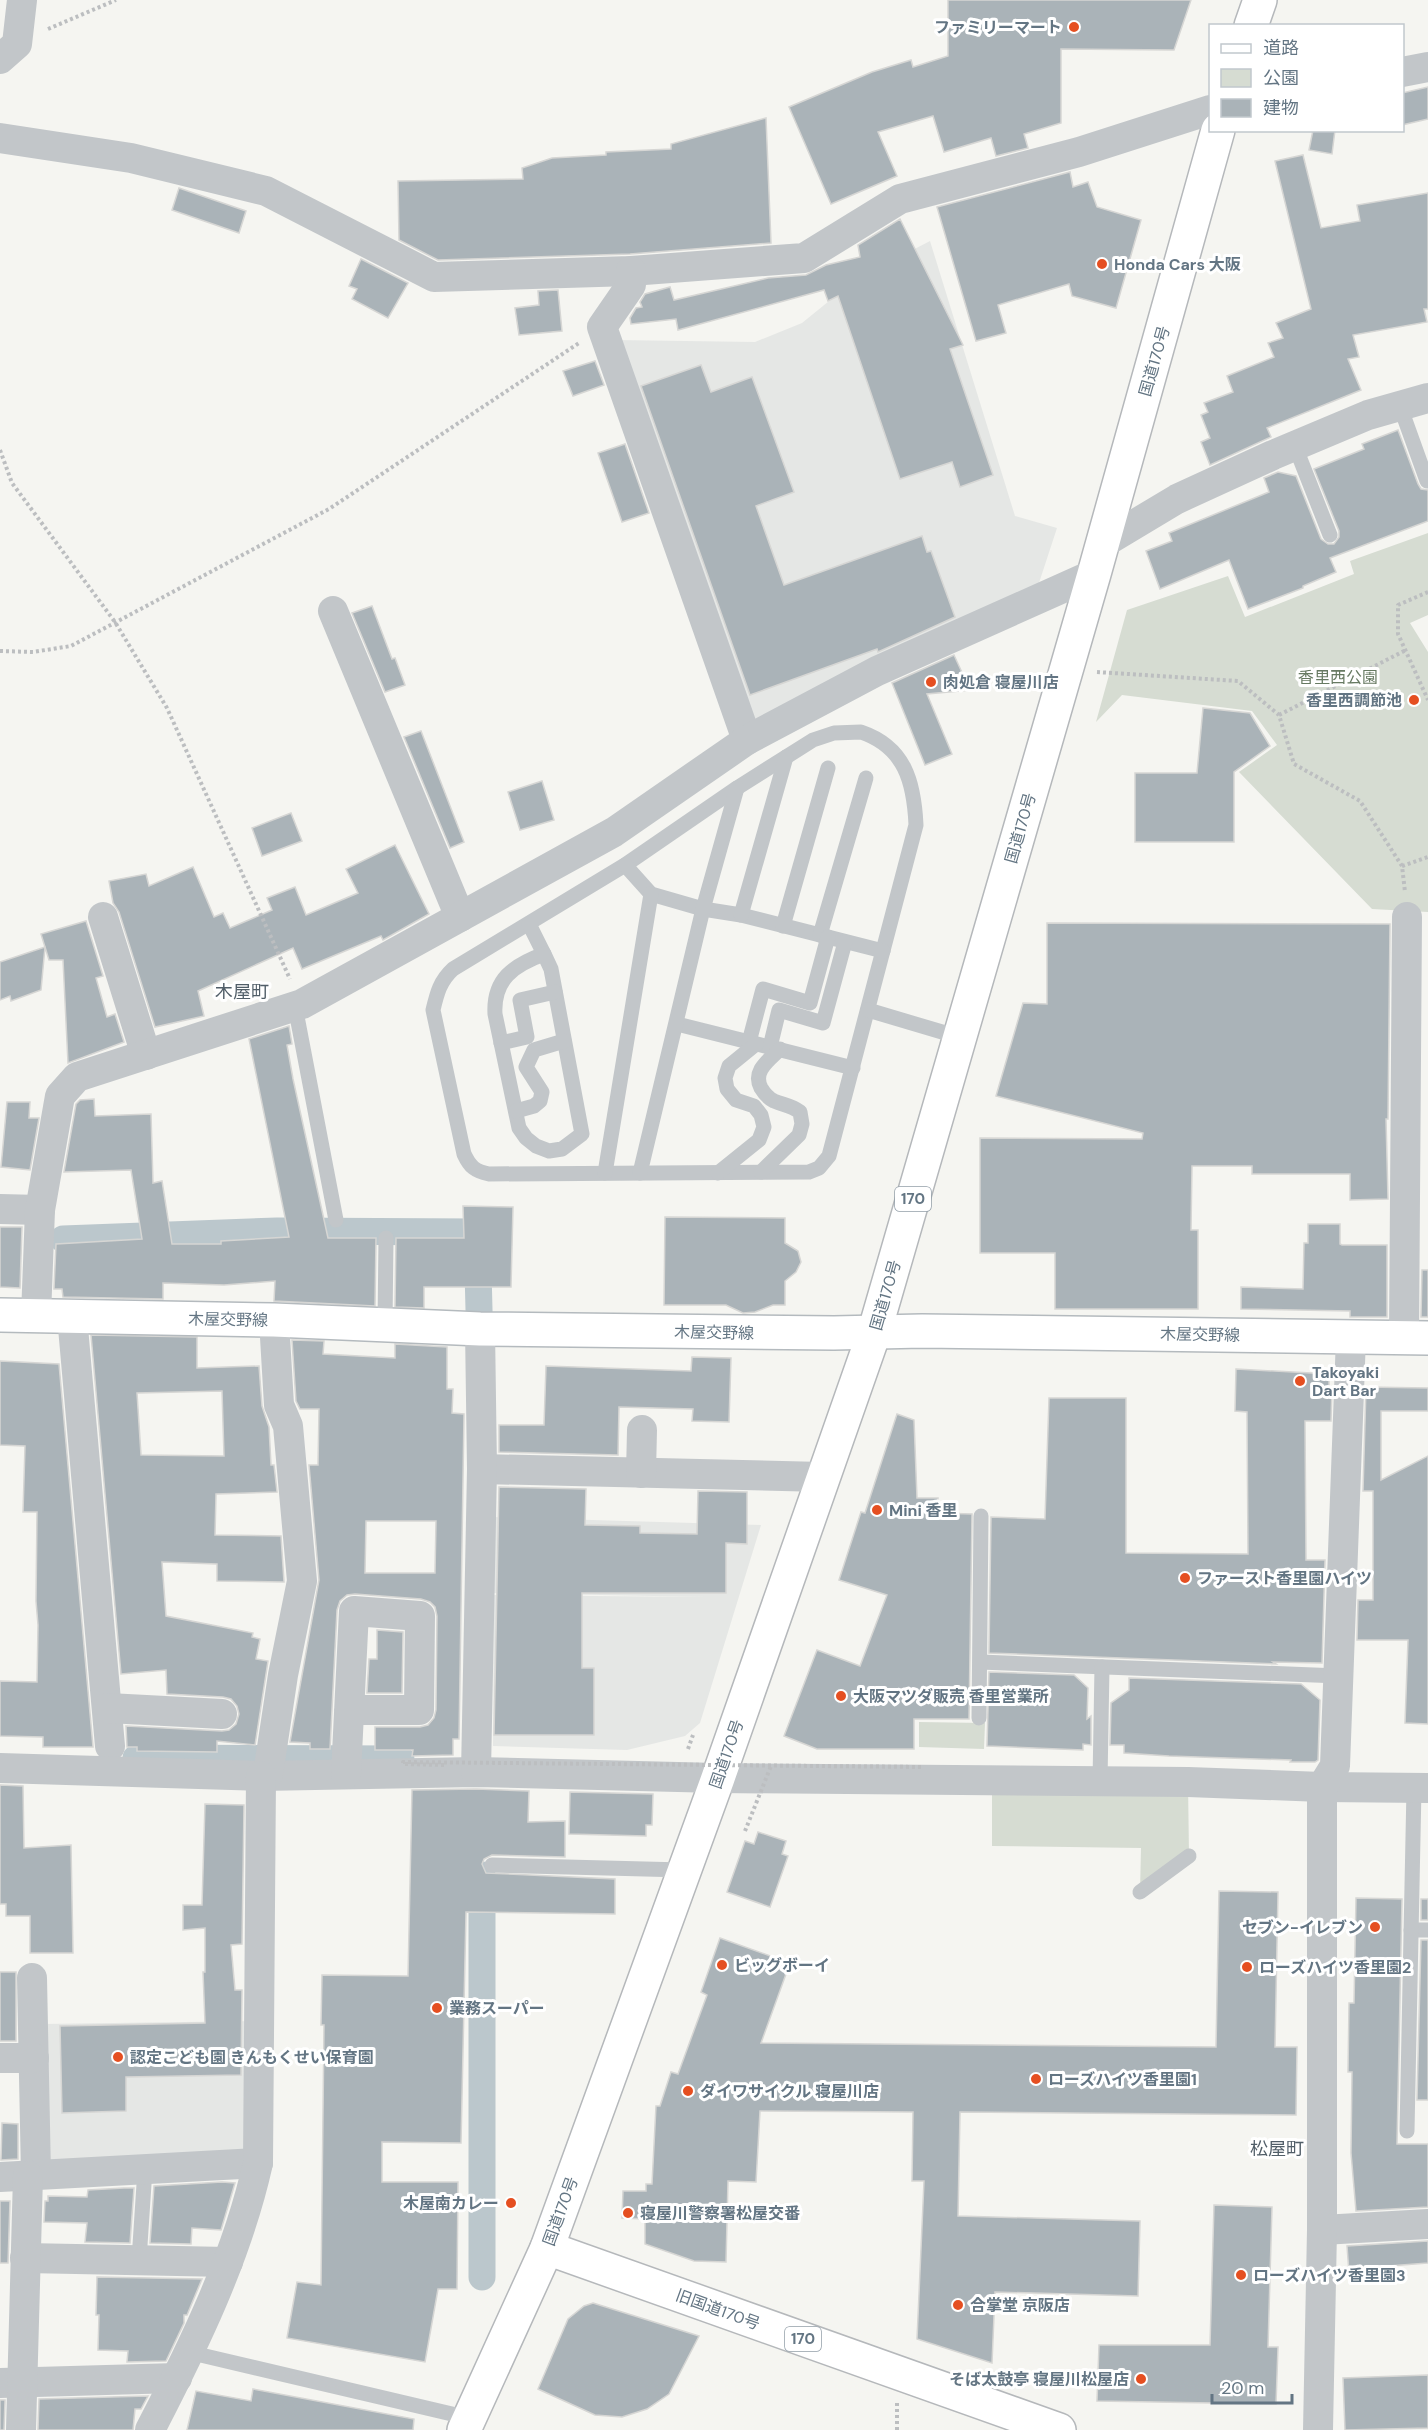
<svg xmlns="http://www.w3.org/2000/svg" width="1428" height="2430" font-family="'DM Sans','Noto Sans JP',sans-serif">
<style>
.built{fill:#e5e7e5}
.green{fill:#d6dcd2}
.lines{fill:none;stroke-linecap:round;stroke-linejoin:round}
.canal{stroke:#bbc7cc;stroke-width:27}
.building{fill:#aab3b8;stroke:#d6d6d4;stroke-width:1.5;fill-rule:evenodd}
.secondary-casing{stroke:#b4babe;stroke-width:36}
.highway-casing{stroke:#b5b8bb;stroke-width:36}
.path{stroke:#bcbec0;stroke-width:4;stroke-dasharray:3 3;stroke-linecap:butt}
.lane{stroke:#c2c6c9;stroke-width:15}
.street{stroke:#c2c6c9;stroke-width:30}
.secondary{stroke:#fff;stroke-width:33}
.highway{stroke:#fff;stroke-width:33}
.path-bridge{stroke:#bcbec0;stroke-width:4;stroke-dasharray:3 3;stroke-linecap:butt}
.poi-dot{fill:#e54f21;stroke:#fff;stroke-width:2}
.labels{text-anchor:middle;stroke-width:6;stroke-linejoin:round;paint-order:stroke}
.shield{fill:#fff;stroke:#929ea8;stroke-width:1.5}
.shield-label{font-size:15px;font-weight:bold;fill:#637583}
.poi-label{font-size:16px;font-weight:bold;fill:#637583;stroke:#fff;text-anchor:start}
.street-label{font-size:16px;fill:#637583;stroke:#fff}
.park-label{font-size:16px;fill:#677a62;stroke:#fff}
.neighbourhood-label{font-size:18px;fill:#515e68;stroke:#fff}
</style>
<rect width="100%" height="100%" fill="#f5f5f1"/>
<!-- built -->
<g class="built">
<polygon points="930,241 1015,516 1057,528 1037,589 748,728 615,340 755,342 802,323 855,280"/>
<polygon points="493,1517 761,1525 700,1723 685,1736 627,1750 493,1746 494,1595 707,1597 493,1593"/>
<polygon points="256,2021 247,2149 52,2165 44,2158 42,2024"/>
</g>
<!-- green -->
<g class="green">
<polygon points="1428,533 1428,615 1410,623 1428,652 1428,912 1372,909 1239,772 1277,745 1252,711 1122,695 1096,722 1127,610 1228,576 1245,617 1354,574 1350,561"/>
<polygon points="919,1722 985,1723 984,1749 919,1747"/>
<polygon points="992,1778 1188,1782 1189,1856 1140,1892 1141,1848 992,1846"/>
</g>
<g class="lines">
<!-- canal -->
<g class="canal">
<polyline points="63,1239 277,1231 477,1232 480,1348"/>
<polyline points="136,1758 401,1759"/>
<polyline points="482,2277 482,1875"/>
</g>
</g>
<!-- building -->
<g class="building">
<polygon points="948,0 1191,0 1174,50 1061,49 1061,123 1024,134 1028,148 996,156 991,138 944,152 933,116 878,132 897,176 831,204 789,107 872,72 911,60 913,67 948,56"/>
<polygon points="1428,87 1428,119 1402,125 1402,93"/>
<polygon points="766,118 771,243 630,254 438,260 399,240 398,181 523,179 522,168 552,158 606,155 606,152 671,149 671,144"/>
<polygon points="1313,130 1335,130 1332,154 1309,150"/>
<polygon points="1303,155 1321,228 1360,221 1357,205 1428,193 1428,309 1424,309 1427,322 1353,335 1359,357 1348,359 1361,390 1267,428 1271,437 1210,465 1201,442 1210,438 1201,415 1208,412 1204,403 1233,392 1227,376 1274,357 1268,343 1283,338 1276,323 1311,309 1275,161"/>
<polygon points="1070,172 1073,187 1088,182 1097,207 1141,220 1116,308 1072,296 1069,284 998,305 1006,333 976,341 937,207"/>
<polygon points="179,188 246,211 239,233 172,210"/>
<polygon points="900,219 963,345 950,349 993,475 960,487 952,462 900,479 838,296 828,301 824,290 678,330 676,319 631,324 630,318 636,308 642,307 640,302 645,294 670,287 674,300 768,278 806,275 826,265 860,257 858,245"/>
<polygon points="361,259 408,283 388,318 352,299 357,289 349,286"/>
<polygon points="558,290 562,331 519,335 515,308 539,305 538,291"/>
<polygon points="595,361 604,385 573,396 563,371"/>
<polygon points="701,365 711,392 752,377 794,492 756,506 784,585 922,536 927,552 931,551 955,617 878,652 877,649 750,695 641,386"/>
<polygon points="1398,430 1418,484 1421,489 1428,490 1428,521 1330,558 1336,572 1303,586 1303,588 1248,609 1229,560 1160,589 1146,551 1172,541 1169,533 1269,492 1264,478 1278,472 1296,476 1321,539 1328,544 1334,544 1339,537 1339,531 1314,469 1364,449 1362,444"/>
<polygon points="625,444 649,513 622,522 598,453"/>
<polygon points="372,606 392,659 395,658 405,685 385,692 352,613"/>
<polygon points="954,655 970,690 927,694 952,754 925,765 892,683"/>
<polygon points="1203,708 1250,713 1270,746 1234,772 1234,842 1135,842 1135,773 1197,773"/>
<polygon points="421,731 464,842 450,848 404,737"/>
<polygon points="542,781 554,820 520,830 508,792"/>
<polygon points="291,813 302,841 262,856 252,828"/>
<polygon points="395,845 429,914 383,940 381,936 302,969 293,948 198,991 204,1016 155,1027 119,912 113,903 109,881 146,874 149,886 193,867 214,917 223,913 230,928 272,910 267,898 295,887 306,915 358,893 346,869"/>
<polygon points="86,921 103,976 96,978 107,1017 115,1014 124,1042 68,1063 63,960 49,960 45,947 41,990 11,1001 10,996 0,1000 0,962 45,947 41,934"/>
<polygon points="1047,923 1390,924 1388,1119 1386,1119 1388,1199 1350,1200 1350,1174 1252,1174 1252,1166 1192,1166 1191,1230 1198,1230 1198,1309 1055,1309 1055,1253 980,1253 980,1138 1142,1139 1143,1133 996,1096 1023,1003 1047,1004"/>
<polygon points="289,1026 292,1044 287,1045 293,1079 328,1238 376,1238 375,1306 274,1301 275,1281 224,1285 163,1283 163,1299 63,1297 62,1289 54,1289 56,1244 142,1239 131,1170 64,1172 76,1104 80,1100 94,1099 95,1116 151,1114 153,1183 162,1181 172,1244 221,1244 221,1241 289,1237 249,1039"/>
<polygon points="7,1102 30,1102 29,1118 39,1118 30,1170 1,1167"/>
<polygon points="463,1206 513,1207 511,1287 424,1287 424,1308 395,1307 396,1238 464,1238"/>
<polygon points="665,1217 785,1218 785,1243 798,1251 801,1262 796,1272 785,1281 785,1305 773,1305 755,1312 743,1313 726,1305 664,1305"/>
<polygon points="1308,1224 1340,1224 1340,1244 1342,1245 1387,1245 1387,1317 1350,1317 1350,1311 1241,1309 1241,1287 1303,1289 1304,1243 1308,1243"/>
<polygon points="0,1227 22,1227 20,1288 0,1287"/>
<polygon points="1422,1270 1428,1270 1428,1317 1421,1317"/>
<path d="M91 1335 197 1337V1368L259 1366 262 1406 269 1427 271 1465H274L277 1492 216 1494 215 1535 281 1536 284 1582 217 1581V1564L162 1562 166 1616 253 1633 252 1637 260 1639 256 1659 268 1661 255 1745 217 1741V1752L137 1751V1747H127L126 1726 222 1731 229 1730 236 1724 239 1714 237 1706 231 1699 223 1697 167 1694 166 1670 121 1674ZM222 1391 224 1456 141 1455 137 1393Z"/>
<path d="M292 1340 324 1341 323 1354 395 1358V1344L447 1347V1389H453L452 1413 464 1414 459 1739H453V1755L412 1756 413 1750H375V1727H420L428 1725 434 1718 436 1710 437 1616 435 1607 430 1602 421 1599 355 1594 347 1595 340 1601 337 1610 330 1749H310V1743L290 1742 319 1580 309 1465H318L319 1409H300L296 1401ZM366 1521H436L435 1573H365Z"/>
<polygon points="692,1357 731,1358 729,1422 692,1421 693,1409 619,1407 618,1455 499,1452 499,1425 544,1425 546,1366 691,1371"/>
<polygon points="0,1361 59,1364 93,1747 43,1747 43,1737 0,1736 0,1681 37,1682 38,1625 36,1601 37,1512 23,1512 25,1446 0,1445"/>
<polygon points="1236,1369 1329,1374 1329,1387 1332,1387 1331,1421 1305,1421 1306,1560 1325,1560 1322,1663 1273,1662 1276,1664 989,1653 991,1517 1045,1519 1049,1398 1126,1398 1126,1553 1248,1554 1247,1412 1235,1411"/>
<polygon points="1366,1387 1428,1388 1428,1411 1381,1411 1381,1480 1428,1456 1428,1724 1405,1723 1408,1640 1357,1640 1358,1600 1373,1600 1373,1491 1363,1491"/>
<polygon points="897,1414 914,1420 917,1498 938,1498 937,1513 972,1514 969,1719 914,1719 914,1749 817,1749 784,1736 817,1650 860,1666 887,1595 839,1580 861,1512 865,1513"/>
<polygon points="499,1487 586,1489 585,1525 640,1526 640,1533 697,1534 698,1491 747,1492 747,1544 726,1543 726,1593 582,1593 582,1668 594,1668 594,1735 494,1735"/>
<polygon points="377,1630 403,1632 402,1693 367,1693 369,1659 377,1659"/>
<polygon points="989,1672 1074,1675 1088,1688 1087,1719 1091,1716 1091,1745 1083,1744 1083,1750 987,1746"/>
<polygon points="1129,1678 1301,1684 1320,1700 1318,1760 1315,1762 1290,1762 1291,1760 1169,1756 1124,1753 1124,1745 1110,1745 1111,1703 1129,1690"/>
<polygon points="0,1785 23,1786 24,1848 71,1845 73,1953 30,1953 30,1916 6,1916 6,1904 0,1904"/>
<polygon points="476,1789 529,1791 528,1822 565,1821 565,1857 492,1855 484,1859 482,1864 486,1873 615,1879 615,1914 466,1912 461,2143 382,2142 382,2182 458,2182 457,2289 438,2289 425,2362 287,2338 297,2282 321,2285 324,2025 321,2025 322,1975 408,1976 412,1790"/>
<polygon points="570,1792 653,1794 652,1825 646,1825 646,1836 569,1834"/>
<polygon points="205,1804 244,1805 242,1944 231,1945 235,1990 242,1990 241,2075 126,2077 126,2111 62,2113 60,2026 205,2023 203,1972 205,1972 205,1928 183,1930 183,1905 202,1905"/>
<polygon points="758,1832 786,1841 782,1854 788,1856 770,1907 727,1892 745,1841 754,1844"/>
<polygon points="1219,1891 1278,1892 1275,2047 1297,2047 1296,2115 960,2112 958,2216 1140,2221 1138,2296 995,2292 992,2363 917,2339 924,2181 912,2181 913,2112 760,2111 756,2182 728,2181 726,2262 694,2261 645,2244 645,2219 622,2218 623,2191 646,2191 646,2184 652,2184 656,2106 660,2106 671,2072 678,2074 707,1995 701,1992 720,1938 790,1963 761,2043 1216,2047"/>
<polygon points="1356,1898 1402,1899 1397,2144 1428,2144 1428,2207 1356,2211 1351,2153 1352,2072 1348,2072 1349,2003 1354,2003"/>
<rect x="1421" y="1899" width="7" height="21"/>
<polygon points="1421,1940 1428,1940 1428,2100 1417,2100"/>
<rect x="0" y="1972" width="16" height="69"/>
<polygon points="2,2123 18,2124 18,2159 1,2160"/>
<polygon points="222,2182 235,2183 221,2230 192,2228 191,2244 150,2243 154,2186"/>
<polygon points="124,2188 134,2188 130,2243 85,2242 87,2223 44,2222 45,2201 48,2201 48,2196 87,2197 88,2190"/>
<polygon points="0,2201 10,2201 8,2263 0,2263"/>
<polygon points="1214,2205 1272,2207 1268,2347 1278,2347 1276,2404 1097,2401 1099,2345 1210,2345"/>
<polygon points="1428,2241 1428,2263 1389,2266 1389,2270 1349,2273 1347,2246"/>
<polygon points="97,2277 202,2279 187,2315 184,2315 184,2323 166,2361 127,2362 128,2351 98,2350 99,2315 96,2315"/>
<polygon points="593,2303 699,2336 669,2394 647,2409 622,2417 595,2415 538,2389 568,2319 584,2306"/>
<polygon points="1428,2375 1428,2428 1345,2430 1343,2378"/>
<polygon points="253,2389 414,2419 413,2430 187,2430 196,2391 251,2401"/>
<polygon points="148,2396 141,2409 135,2409 133,2430 38,2430 39,2399"/>
<polygon points="0,2400 5,2400 4,2430 0,2430"/>
</g>
<g class="lines">
<!-- secondary casing -->
<g class="secondary-casing">
<polyline id="secondary" points="0,1315 274,1320 480,1329 834,1333 922,1331 1428,1338"/>
</g>
<!-- highway casing -->
<g class="highway-casing">
<g id="highway">
<polyline points="1251,26 1260,0"/>
<polyline points="547,2248 1059,2430"/>
<polyline points="464,2430 547,2248 718,1778 874,1333 1094,574 1218,130"/>
</g>
</g>
<!-- path -->
<g class="path">
<polyline points="48,29 116,0"/>
<polyline points="0,450 12,483 115,622 167,708 290,979"/>
<polyline points="1428,592 1398,605 1398,634 1428,700"/>
<polyline points="0,651 33,652 71,646 329,509 579,343"/>
<polyline points="1097,672 1238,681 1279,715 1294,764 1360,801 1402,866 1405,892"/>
<polyline points="1279,715 1406,650"/>
<polyline points="1402,866 1428,857"/>
<polyline points="688,1749 693,1735"/>
<polyline points="897,2403 897,2430"/>
</g>
<!-- lane -->
<g class="lane">
<polyline points="1400,406 1427,481"/>
<polyline points="1295,446 1330,535"/>
<path d="M861 732C905 747 914 782 916 825L829 1156 819 1168 809 1172 489 1174C475 1171 470 1167 464 1154L433 1010C437 993 440 981 453 969L625 865 737 788 813 740 834 733Z"/>
<polyline points="625,865 651,894 703,909 741,915 883,951"/>
<polyline points="741,915 786,757"/>
<polyline points="529,924 544,954"/>
<polyline points="783,926 828,768"/>
<polyline points="820,935 866,778"/>
<path d="M544 954 551 969 582 1134 562 1149 549 1151 536 1146 526 1138 519 1128 495 1014C493 979 514 965 544 954Z"/>
<polyline points="295,1006 336,1220"/>
<polyline points="868,1010 959,1037"/>
<polyline points="677,1024 853,1068"/>
<polyline points="749,1042 763,989 810,1003 828,937"/>
<polyline points="501,1043 527,1037 520,1000 555,992"/>
<polyline points="770,1047 779,1010 823,1023 845,942"/>
<polyline points="516,1111 534,1106 540,1101 542,1092 526,1067 534,1050 564,1041"/>
<path d="M761 1172 799 1135 802 1124 800 1112C791 1105 783 1105 774 1101 768 1098 764 1093 761 1088 752 1071 769 1060 780 1049"/>
<polyline points="605,1173 651,894"/>
<polyline points="640,1173 703,909 737,788"/>
<polyline points="718,1173 759,1140 764,1127 761,1115 754,1106 736,1100 727,1089 725,1078 729,1066 756,1044"/>
<polyline points="385,1325 386,1238"/>
<polyline points="980,1662 1339,1676"/>
<polyline points="979,1718 981,1516"/>
<polyline points="1100,1781 1102,1667"/>
<polyline points="492,1865 684,1870"/>
<polyline points="1140,1892 1189,1856"/>
<polyline points="1411,1930 1428,1930"/>
<polyline points="1407,2131 1414,1788"/>
<polyline points="139,2260 145,2169"/>
<polyline points="188,2352 469,2418"/>
</g>
<!-- street -->
<g class="street">
<polyline points="0,59 17,44 22,0"/>
<polyline points="1402,72 1428,67"/>
<polyline points="0,138 131,158 266,191 434,277 631,271 804,258 900,199 1079,152 1210,110"/>
<polyline points="631,271 631,285 602,327 747,740"/>
<polyline points="1102,544 1177,499 1273,455 1368,415 1428,398"/>
<polyline points="333,611 460,917"/>
<polyline points="103,917 146,1055"/>
<polyline points="0,1209 40,1210"/>
<polyline points="36,1316 40,1210 60,1096 77,1077 302,1004 614,832 747,740 877,671 1094,574"/>
<polyline points="72,1316 110,1746"/>
<polyline points="1404,1338 1407,917"/>
<polyline points="482,1469 823,1477"/>
<polyline points="641,1473 642,1430"/>
<polyline points="108,1708 222,1714"/>
<polyline points="0,1768 261,1776 476,1772 718,1778 1188,1782 1322,1787 1428,1788"/>
<polyline points="476,1772 482,1469 480,1329"/>
<polyline points="268,1774 283,1675 302,1581 288,1426 279,1405 274,1320"/>
<polyline points="346,1774 354,1611 420,1616 419,1710 349,1710"/>
<polyline points="32,1978 36,2175"/>
<polyline points="0,2058 34,2058"/>
<polyline points="0,2177 258,2163"/>
<polyline points="1322,2230 1428,2224"/>
<polyline points="25,2258 228,2262"/>
<polyline points="0,2383 177,2378"/>
<polyline points="21,2430 28,2176"/>
<path d="M150 2430C194 2345 237 2257 258 2163L261 1776"/>
<polyline points="1318,2430 1322,2230 1322,1787 1335,1766 1351,1337"/>
</g>
<!-- secondary -->
<use href="#secondary" class="secondary"/>
<!-- highway -->
<use href="#highway" class="highway"/>
<!-- path-bridge -->
<g class="path-bridge">
<polyline points="444,1765 403,1764 403,1762 921,1767"/>
<polyline points="745,1831 771,1766"/>
</g>
</g>
<!-- markers -->
<g class="poi-dot">
<circle cx="1074" cy="27" r="6"/>
<circle cx="1102" cy="264" r="6"/>
<circle cx="931" cy="682" r="6"/>
<circle cx="1414" cy="700" r="6"/>
<circle cx="1300" cy="1381" r="6"/>
<circle cx="877" cy="1510" r="6"/>
<circle cx="1185" cy="1578" r="6"/>
<circle cx="841" cy="1696" r="6"/>
<circle cx="1375" cy="1927" r="6"/>
<circle cx="722" cy="1965" r="6"/>
<circle cx="1247" cy="1967" r="6"/>
<circle cx="437" cy="2008" r="6"/>
<circle cx="118" cy="2057" r="6"/>
<circle cx="1036" cy="2079" r="6"/>
<circle cx="688" cy="2091" r="6"/>
<circle cx="511" cy="2203" r="6"/>
<circle cx="628" cy="2213" r="6"/>
<circle cx="1241" cy="2275" r="6"/>
<circle cx="958" cy="2305" r="6"/>
<circle cx="1141" cy="2379" r="6"/>
</g>
<g class="labels">
<!-- shield labels -->
<g class="shield">
<rect x="895" y="1187" width="36" height="24" rx="4.5"/>
<rect x="785" y="2327" width="36" height="24" rx="4.5"/>
</g>
<g class="shield-label">
<text x="913" y="1204">170</text>
<text x="803" y="2344">170</text>
</g>
<!-- poi labels -->
<g class="poi-label">
<text x="1062" y="33" text-anchor="end">ファミリーマート</text>
<text x="1114" y="270">Honda Cars 大阪</text>
<text x="943" y="688">肉処倉 寝屋川店</text>
<text x="1402" y="706" text-anchor="end">香里西調節池</text>
<text x="1312" y="1378">Takoyaki<tspan x="1312" dy="18">Dart Bar</tspan></text>
<text x="889" y="1516">Mini 香里</text>
<text x="1197" y="1584">ファースト香里園ハイツ</text>
<text x="853" y="1702">大阪マツダ販売 香里営業所</text>
<text x="1363" y="1933" text-anchor="end">セブン-イレブン</text>
<text x="734" y="1971">ビッグボーイ</text>
<text x="1259" y="1973">ローズハイツ香里園2</text>
<text x="449" y="2014">業務スーパー</text>
<text x="130" y="2063">認定こども園 きんもくせい保育園</text>
<text x="1048" y="2085">ローズハイツ香里園1</text>
<text x="700" y="2097">ダイワサイクル 寝屋川店</text>
<text x="499" y="2209" text-anchor="end">木屋南カレー</text>
<text x="640" y="2219">寝屋川警察署松屋交番</text>
<text x="1253" y="2281">ローズハイツ香里園3</text>
<text x="970" y="2311">合掌堂 京阪店</text>
<text x="1129" y="2385" text-anchor="end">そば太鼓亭 寝屋川松屋店</text>
</g>
<!-- street labels -->
<g class="street-label">
<text transform="translate(1154 361) rotate(-74)" y="6">国道170号</text>
<text transform="translate(1020 828) rotate(-74)" y="6">国道170号</text>
<text transform="translate(885 1295) rotate(-74)" y="6">国道170号</text>
<text transform="translate(228 1319) rotate(1)" y="6">木屋交野線</text>
<text transform="translate(714 1332) rotate(1)" y="6">木屋交野線</text>
<text transform="translate(1200 1334) rotate(1)" y="6">木屋交野線</text>
<text transform="translate(726 1754) rotate(-71)" y="6">国道170号</text>
<text transform="translate(560 2211) rotate(-70)" y="6">国道170号</text>
<text transform="translate(718 2309) rotate(20)" y="6">旧国道170号</text>
</g>
<!-- park labels -->
<g class="park-label">
<text x="1338" y="683">香里西公園</text>
</g>
<!-- neighbourhood labels -->
<g class="neighbourhood-label">
<text x="242" y="998">木屋町</text>
<text x="1277" y="2155">松屋町</text>
</g>
</g>
<!-- legend -->
<rect x="1209" y="24" width="195" height="108" fill="#ffffff" stroke="#c1c8cd" stroke-width="1.5"/>
<rect x="1221" y="44" width="30" height="9" fill="#ffffff" stroke="#c1c8cd" stroke-width="1.5"/>
<text x="1263" y="54" font-size="18" fill="#637583">道路</text>
<rect x="1221" y="69" width="30" height="18" fill="#d6dcd2" stroke="#c1c8cd" stroke-width="1.5"/>
<text x="1263" y="84" font-size="18" fill="#637583">公園</text>
<rect x="1221" y="99" width="30" height="18" fill="#aab3b8" stroke="#c1c8cd" stroke-width="1.5"/>
<text x="1263" y="114" font-size="18" fill="#637583">建物</text>
<!-- scale -->
<path d="M1212 2394v9h80v-9" fill="none" stroke="#637583" stroke-width="3"/>
<text x="1221" y="2394" font-size="18" fill="#637583" stroke="#ffffff" stroke-width="4.5" paint-order="stroke">20 m</text>
</svg>
